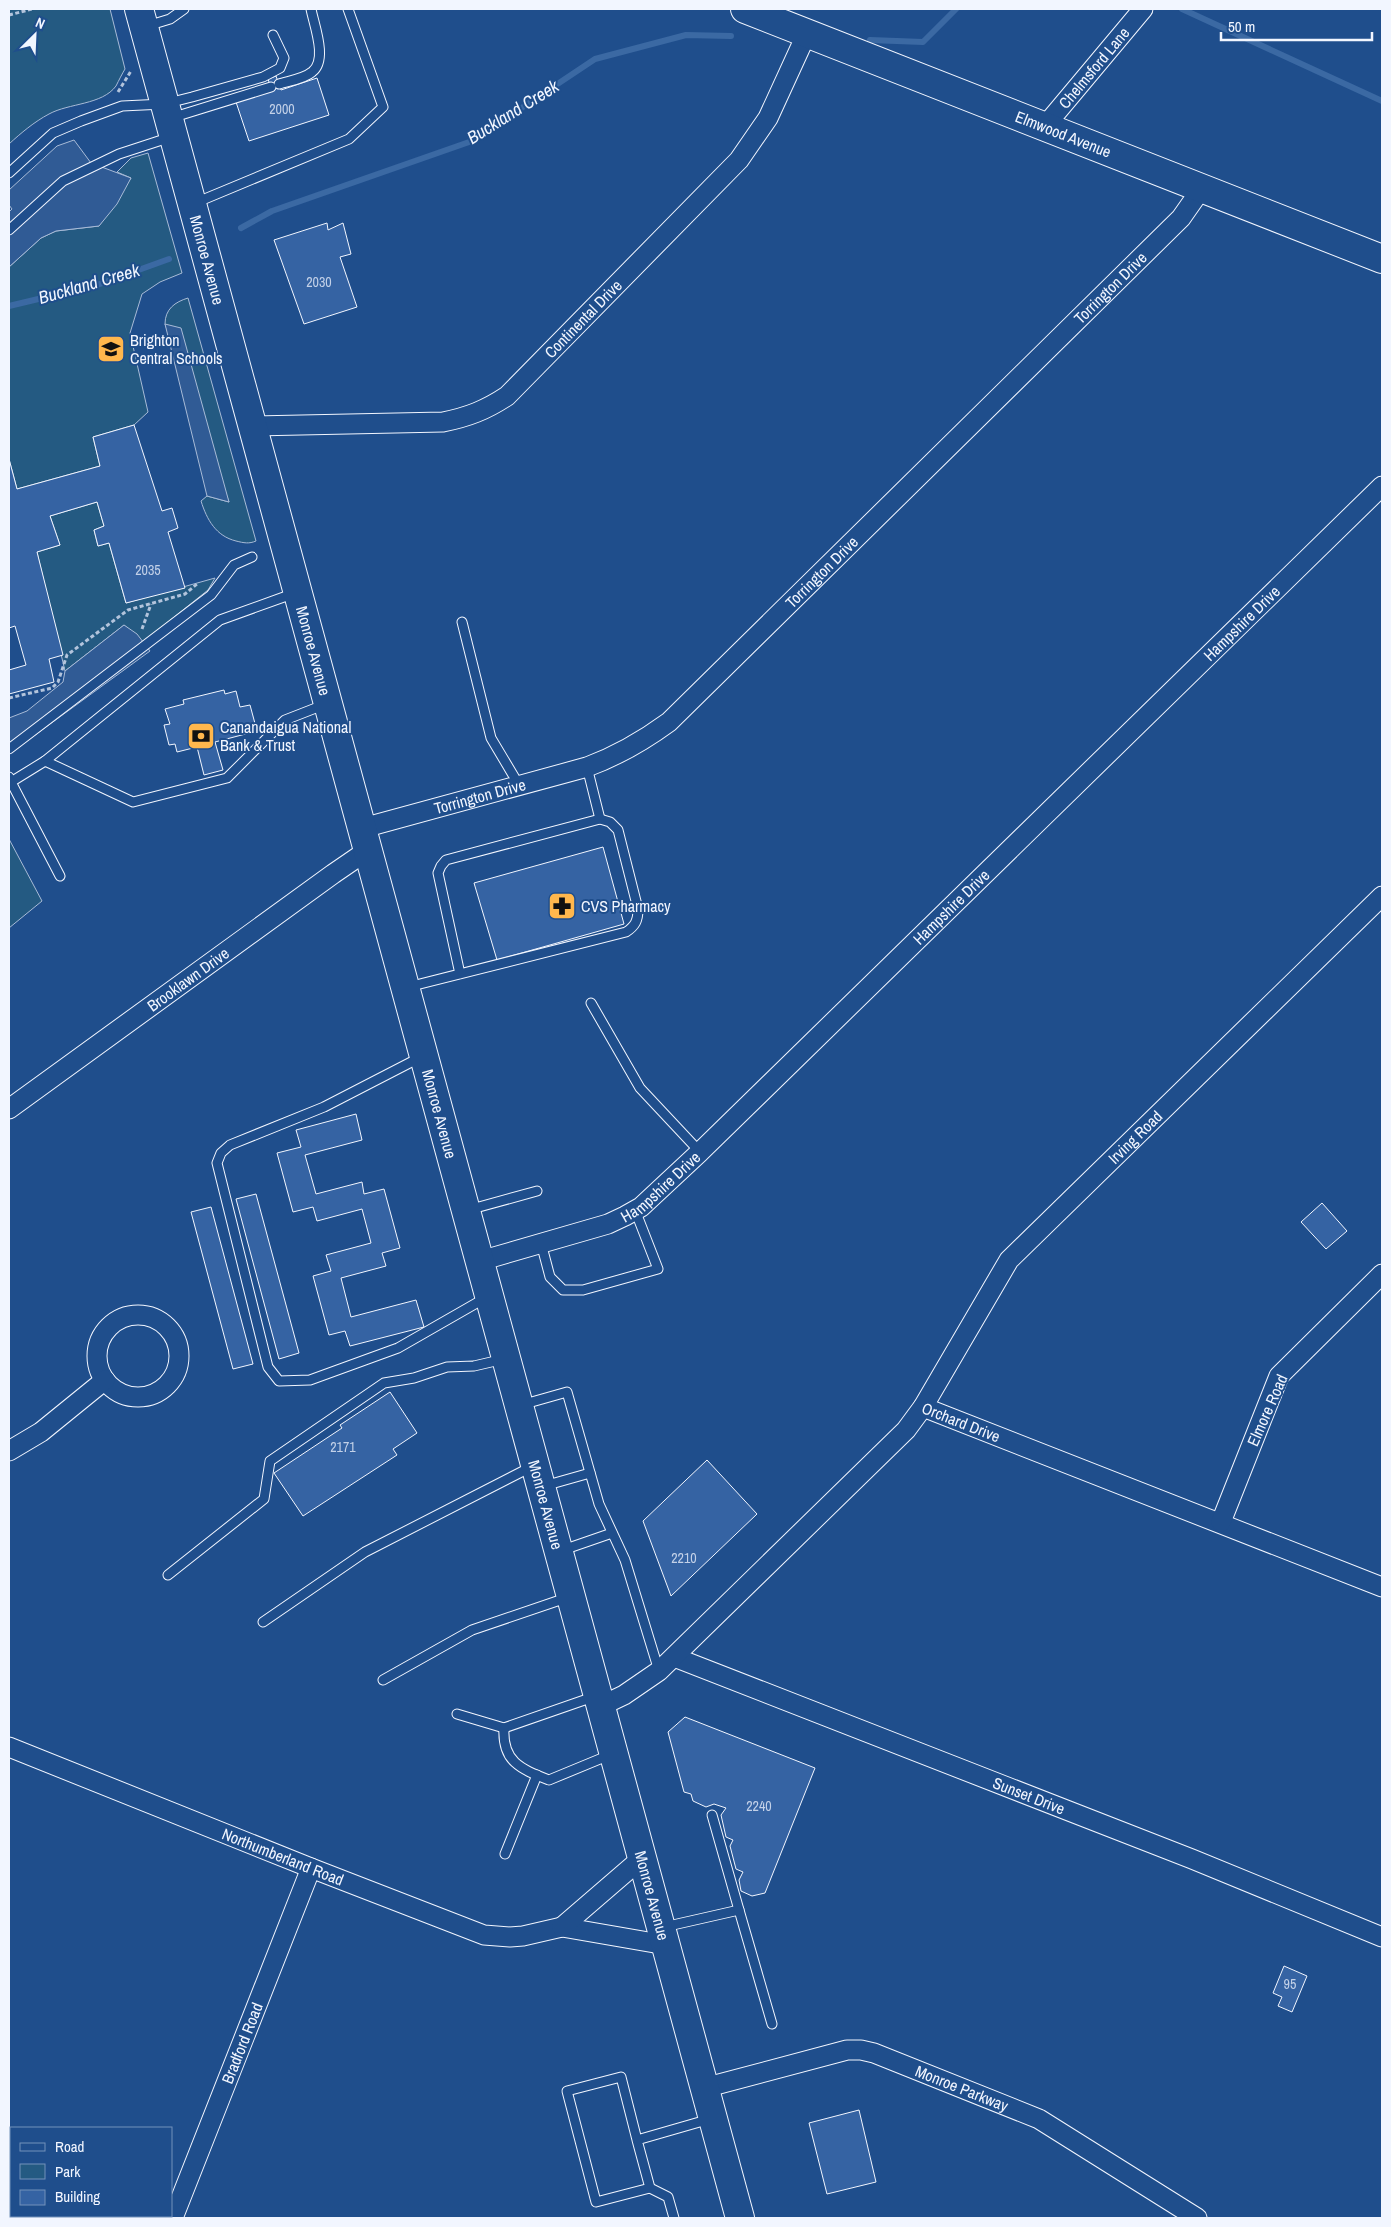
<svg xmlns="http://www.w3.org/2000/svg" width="1391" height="2227" font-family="'Archivo Narrow',sans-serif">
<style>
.green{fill:#245a82;stroke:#a8bbd7}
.parking{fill:#305b95;stroke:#a8bbd7}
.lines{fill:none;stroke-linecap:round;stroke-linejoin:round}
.stream{stroke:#3b69a3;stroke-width:6}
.building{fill:#3563a3;stroke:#f2f6ff}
.lane-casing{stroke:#f2f6ff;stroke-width:11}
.street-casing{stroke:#f2f6ff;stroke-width:21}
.primary-casing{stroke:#f2f6ff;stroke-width:30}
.path{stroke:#b3c4dc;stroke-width:3;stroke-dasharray:4 2.5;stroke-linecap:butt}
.lane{stroke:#1f4e8c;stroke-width:9}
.street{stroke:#1f4e8c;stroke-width:19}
.primary{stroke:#1f4e8c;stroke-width:28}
.labels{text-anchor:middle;stroke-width:4;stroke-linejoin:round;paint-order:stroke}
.number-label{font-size:14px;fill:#c3d1e8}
.street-label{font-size:16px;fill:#f2f6ff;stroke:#1f4e8c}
.poi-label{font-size:16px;fill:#f2f6ff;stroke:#1f4e8c;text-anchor:start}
.water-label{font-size:18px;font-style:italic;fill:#f2f6ff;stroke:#1f4e8c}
</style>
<rect width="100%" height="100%" fill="#1f4e8c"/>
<!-- green -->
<g class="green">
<path d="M9 9H110L125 69C122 74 119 80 116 86 102 105 69 103 49 114 34 122 21 133 9 144Z"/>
<polygon points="148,153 182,273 160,282 142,294 130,333 148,412 134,425 93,437 100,466 17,489 9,459 9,267 41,238 56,231 99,226 131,178 117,172 131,158"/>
<path d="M188 298 256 541C249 544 244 543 236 541 216 536 207 520 201 501L207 496 229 502 165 324C165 309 175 302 188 298Z"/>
<polygon points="97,502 104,526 94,530 98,546 109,543 126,603 215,578 208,590 143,642 124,625 65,671 37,552 60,545 50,516"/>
<polygon points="9,839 42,901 9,928"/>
</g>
<!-- parking -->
<g class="parking">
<polygon points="74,140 91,163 131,178 117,204 99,226 56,231 41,238 9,267 9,212 12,209 9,205 9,190 57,146"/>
<polygon points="165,324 181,328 229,502 207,496"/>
<polygon points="124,625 137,634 150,651 9,754 9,718 27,711 63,682 65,671"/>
</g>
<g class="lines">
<!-- stream -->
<g class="stream">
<polyline points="1182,9 1382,101"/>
<polyline points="870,40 923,42 956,9"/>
<polyline points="241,228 272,211 472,141 595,59 686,35 731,36"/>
<polyline points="9,306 97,285 169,259"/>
</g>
</g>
<!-- building -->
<g class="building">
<polygon points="276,76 281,90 317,78 329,115 249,141 236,102 272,91 268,79"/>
<polygon points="327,223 328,230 343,223 351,254 340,257 357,307 304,324 274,240"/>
<polygon points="134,425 162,511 172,508 178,528 168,532 185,588 126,603 109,543 98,546 94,530 104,526 97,502 50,516 60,545 37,552 63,655 49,659 54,682 9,694 9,670 26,665 15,626 9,628 9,459 17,489 100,466 93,437"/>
<polygon points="224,690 225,694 236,691 240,707 250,705 257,731 215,742 223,770 204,775 197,747 177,752 175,744 169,745 164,725 170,724 165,709 184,704 183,700"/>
<polygon points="603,847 624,924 497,960 474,883"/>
<polygon points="356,1114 362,1140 305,1155 316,1194 362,1182 364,1194 384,1189 400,1248 382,1253 386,1266 341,1278 351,1317 416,1300 424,1327 350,1346 345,1331 329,1335 313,1276 331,1271 326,1255 371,1243 362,1209 317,1221 313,1207 293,1212 277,1153 301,1147 296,1130"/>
<polygon points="256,1194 299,1353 279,1359 236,1199"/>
<polygon points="1322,1203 1347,1231 1326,1249 1301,1222"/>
<polygon points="211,1207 253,1364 233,1369 191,1212"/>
<polygon points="390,1392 417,1433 393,1449 397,1455 303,1516 274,1473 342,1428 340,1425"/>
<polygon points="707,1460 757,1514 671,1596 643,1521"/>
<polygon points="685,1717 815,1768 765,1893 752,1896 741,1891 739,1880 743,1872 736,1869 730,1846 733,1840 726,1837 721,1815 726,1808 714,1804 706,1807 693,1801 691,1794 684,1792 668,1732"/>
<polygon points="1284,1966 1307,1976 1292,2012 1278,2006 1282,1997 1273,1993"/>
<polygon points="859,2110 876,2182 827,2194 809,2123"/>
</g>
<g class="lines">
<!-- lane casing -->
<g class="lane-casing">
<g id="lane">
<polyline points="147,26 170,19 184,9"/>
<path d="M279 84C288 81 304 79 312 72 328 60 314 25 311 9"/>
<polyline points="171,118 271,87"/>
<polyline points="9,173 53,133 81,121 122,106 164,104 192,97 263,77 280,68 284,58 273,35"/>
<polyline points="195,203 349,139 383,107 348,9"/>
<polyline points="9,230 63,181 119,154 171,137"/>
<polyline points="462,622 491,738 519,785"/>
<polyline points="9,749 211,595 234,565 252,557"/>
<polyline points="45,761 220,620 295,593"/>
<polyline points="587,767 600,819"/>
<polyline points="9,777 11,782 45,761 133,802 227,778 285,720 326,704"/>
<polyline points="11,782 60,876"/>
<path d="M408 987 626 932C635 926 638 921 638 909L618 830 610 822 600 819 446 860 441 866 438 873 460 974"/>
<polyline points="591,1003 640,1088 700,1152"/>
<polyline points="421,1057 324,1107 230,1145 221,1153 217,1163 268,1367 279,1381 310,1380 398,1348 487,1297"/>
<polyline points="468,1210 537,1191"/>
<polyline points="541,1243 550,1277 563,1290 583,1290 658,1269 635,1210"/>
<polyline points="521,1405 567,1392 599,1504 625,1560 659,1671"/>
<polyline points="544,1486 590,1473"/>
<polyline points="560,1551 612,1533"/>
<polyline points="168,1575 264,1499 270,1461 384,1383 414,1378 447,1367 474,1366 504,1359"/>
<polyline points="263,1622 365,1552 533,1466"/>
<polyline points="383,1680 472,1630 569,1597"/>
<polyline points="457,1714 504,1728 596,1696"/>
<path d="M504 1728C502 1762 521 1769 549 1780L612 1754"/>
<polyline points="712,1815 739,1910"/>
<polyline points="505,1854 537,1775"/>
<polyline points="664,1927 739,1910 772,2024"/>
<polyline points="637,2140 650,2188 596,2202 567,2091 621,2077 637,2140 710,2119"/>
<polyline points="650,2188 668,2197 674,2218"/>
</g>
</g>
<!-- street casing -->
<g class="street-casing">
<g id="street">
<path id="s1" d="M1045 126 1143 9"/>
<path id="s2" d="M253 426 443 422C468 417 486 410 507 396L739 160 768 118 807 33"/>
<path id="s3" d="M363 828 587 767C617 756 643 741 669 722L1181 218 1202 188"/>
<path id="s4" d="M9 1109 333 874 368 850"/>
<path id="s5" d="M480 1261 608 1224 625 1216 641 1207 700 1152 1382 486"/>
<circle cx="138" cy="1356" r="41"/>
<path id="s6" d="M923 1407 1382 1587"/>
<polyline points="9,1451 41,1432 105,1380"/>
<polyline points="1221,1522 1279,1376 1382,1274"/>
<path id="s7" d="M674 1657 1192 1859 1382 1937"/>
<path id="s8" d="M601 1706 624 1695 659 1671 906 1430 923 1407 1009 1260 1382 896"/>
<path id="s9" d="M9 1747 311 1868 484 1935 510 1937 523 1936 562 1927 666 1945"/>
<polyline points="562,1927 642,1858"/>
<path id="s10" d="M704 2088 847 2050H861L874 2053 1039 2119 1197 2218"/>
<polyline points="9,2153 11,2154"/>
<path id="s11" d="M173 2218 311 1868"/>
</g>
</g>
<!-- primary casing -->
<g class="primary-casing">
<g id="primary">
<path id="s12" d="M139 9 740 2218"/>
<path id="s13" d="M745 9 1382 259"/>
</g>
</g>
<!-- path -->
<g class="path">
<polyline points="9,15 32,9"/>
<polyline points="118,92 131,71"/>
<polyline points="142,629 151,604"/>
<polyline points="9,698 52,688 58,682 67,655 128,610 185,594 197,584"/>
</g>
<!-- lane -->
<use href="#lane" class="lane"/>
<!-- street -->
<use href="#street" class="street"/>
<!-- primary -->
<use href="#primary" class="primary"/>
</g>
<!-- icons -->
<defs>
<g id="school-square" transform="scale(1.4375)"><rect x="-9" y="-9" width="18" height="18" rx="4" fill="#ffb74d" stroke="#1f4e8c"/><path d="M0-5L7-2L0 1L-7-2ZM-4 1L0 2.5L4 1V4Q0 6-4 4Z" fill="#111"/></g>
<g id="bank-square" transform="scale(1.4375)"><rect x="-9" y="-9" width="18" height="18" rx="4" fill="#ffb74d" stroke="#1f4e8c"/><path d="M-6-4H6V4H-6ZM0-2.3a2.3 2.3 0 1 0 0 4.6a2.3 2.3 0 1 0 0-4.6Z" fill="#111"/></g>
<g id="pharmacy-square" transform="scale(1.4375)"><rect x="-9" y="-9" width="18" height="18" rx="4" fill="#ffb74d" stroke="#1f4e8c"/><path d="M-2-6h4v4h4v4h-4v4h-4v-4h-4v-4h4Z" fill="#111"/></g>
</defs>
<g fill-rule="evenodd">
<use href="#school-square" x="111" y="349"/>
<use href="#bank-square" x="201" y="736"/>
<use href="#pharmacy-square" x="562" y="906"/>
</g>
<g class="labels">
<!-- number labels -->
<g class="number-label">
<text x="282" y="114">2000</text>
<text x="319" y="287">2030</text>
<text x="148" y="575">2035</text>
<text x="343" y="1452">2171</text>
<text x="684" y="1563">2210</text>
<text x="759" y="1811">2240</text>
<text x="1290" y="1989">95</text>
</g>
<!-- street labels -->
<g class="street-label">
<text dy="6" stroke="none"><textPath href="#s1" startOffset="76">Chelmsford Lane</textPath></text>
<text dy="6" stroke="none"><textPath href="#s13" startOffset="342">Elmwood Avenue</textPath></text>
<text dy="6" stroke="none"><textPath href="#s12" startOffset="260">Monroe Avenue</textPath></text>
<text dy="6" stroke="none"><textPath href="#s3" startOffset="945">Torrington Drive</textPath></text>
<text dy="6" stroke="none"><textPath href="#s2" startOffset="368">Continental Drive</textPath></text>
<text dy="6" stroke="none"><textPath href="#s3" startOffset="540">Torrington Drive</textPath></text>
<text dy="6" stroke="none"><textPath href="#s5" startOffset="1008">Hampshire Drive</textPath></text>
<text dy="6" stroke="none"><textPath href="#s12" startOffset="665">Monroe Avenue</textPath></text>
<text dy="6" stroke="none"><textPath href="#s3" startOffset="121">Torrington Drive</textPath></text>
<text dy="6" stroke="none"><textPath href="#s5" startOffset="602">Hampshire Drive</textPath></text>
<text dy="6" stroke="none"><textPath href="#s4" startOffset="221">Brooklawn Drive</textPath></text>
<text dy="6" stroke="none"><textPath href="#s12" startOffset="1145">Monroe Avenue</textPath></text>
<text dy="6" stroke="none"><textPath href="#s8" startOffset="788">Irving Road</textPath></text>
<text dy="6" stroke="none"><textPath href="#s5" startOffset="198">Hampshire Drive</textPath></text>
<text transform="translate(1267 1410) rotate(-66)" y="6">Elmore Road</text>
<text dy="6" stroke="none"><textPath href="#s6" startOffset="41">Orchard Drive</textPath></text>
<text dy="6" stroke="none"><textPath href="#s12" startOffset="1550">Monroe Avenue</textPath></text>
<text dy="6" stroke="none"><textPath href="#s7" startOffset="381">Sunset Drive</textPath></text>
<text dy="6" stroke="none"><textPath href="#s9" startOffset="295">Northumberland Road</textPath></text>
<text dy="6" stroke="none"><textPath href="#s12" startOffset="1955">Monroe Avenue</textPath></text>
<text dy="6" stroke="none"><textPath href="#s11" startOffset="188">Bradford Road</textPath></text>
<text dy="6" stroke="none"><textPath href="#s10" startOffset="270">Monroe Parkway</textPath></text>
</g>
<!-- poi labels -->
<g class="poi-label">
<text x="130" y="346">Brighton<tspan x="130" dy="18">Central Schools</tspan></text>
<text x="220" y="733">Canandaigua National<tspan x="220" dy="18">Bank &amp; Trust</tspan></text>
<text x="581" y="912">CVS Pharmacy</text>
</g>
<!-- water labels -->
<g class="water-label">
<text transform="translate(513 112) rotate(-32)" y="6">Buckland Creek</text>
<text transform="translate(89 284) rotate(-16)" y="6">Buckland Creek</text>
</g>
</g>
<!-- border -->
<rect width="1391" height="2227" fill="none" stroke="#f2f6ff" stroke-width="20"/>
<!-- legend -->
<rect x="10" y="2127" width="162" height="90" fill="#1f4e8c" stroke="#7391ba"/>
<rect x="20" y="2143" width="25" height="8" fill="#1f4e8c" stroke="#7391ba"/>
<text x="55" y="2152" font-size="15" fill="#f2f6ff">Road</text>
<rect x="20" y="2164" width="25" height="15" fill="#245a82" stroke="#7391ba"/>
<text x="55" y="2177" font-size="15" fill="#f2f6ff">Park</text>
<rect x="20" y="2190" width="25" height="15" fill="#3563a3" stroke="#7391ba"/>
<text x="55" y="2202" font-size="15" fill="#f2f6ff">Building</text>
<!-- north arrow -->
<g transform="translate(35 35) rotate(24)" stroke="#1f4e8c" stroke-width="4" paint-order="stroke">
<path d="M0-4L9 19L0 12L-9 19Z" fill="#f2f6ff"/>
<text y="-8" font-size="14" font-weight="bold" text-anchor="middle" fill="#f2f6ff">N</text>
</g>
<!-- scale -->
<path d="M1221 32v8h151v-8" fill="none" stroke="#f2f6ff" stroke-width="2.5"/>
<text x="1228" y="32" font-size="15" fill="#f2f6ff" stroke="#1f4e8c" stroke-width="4" paint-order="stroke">50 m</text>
</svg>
